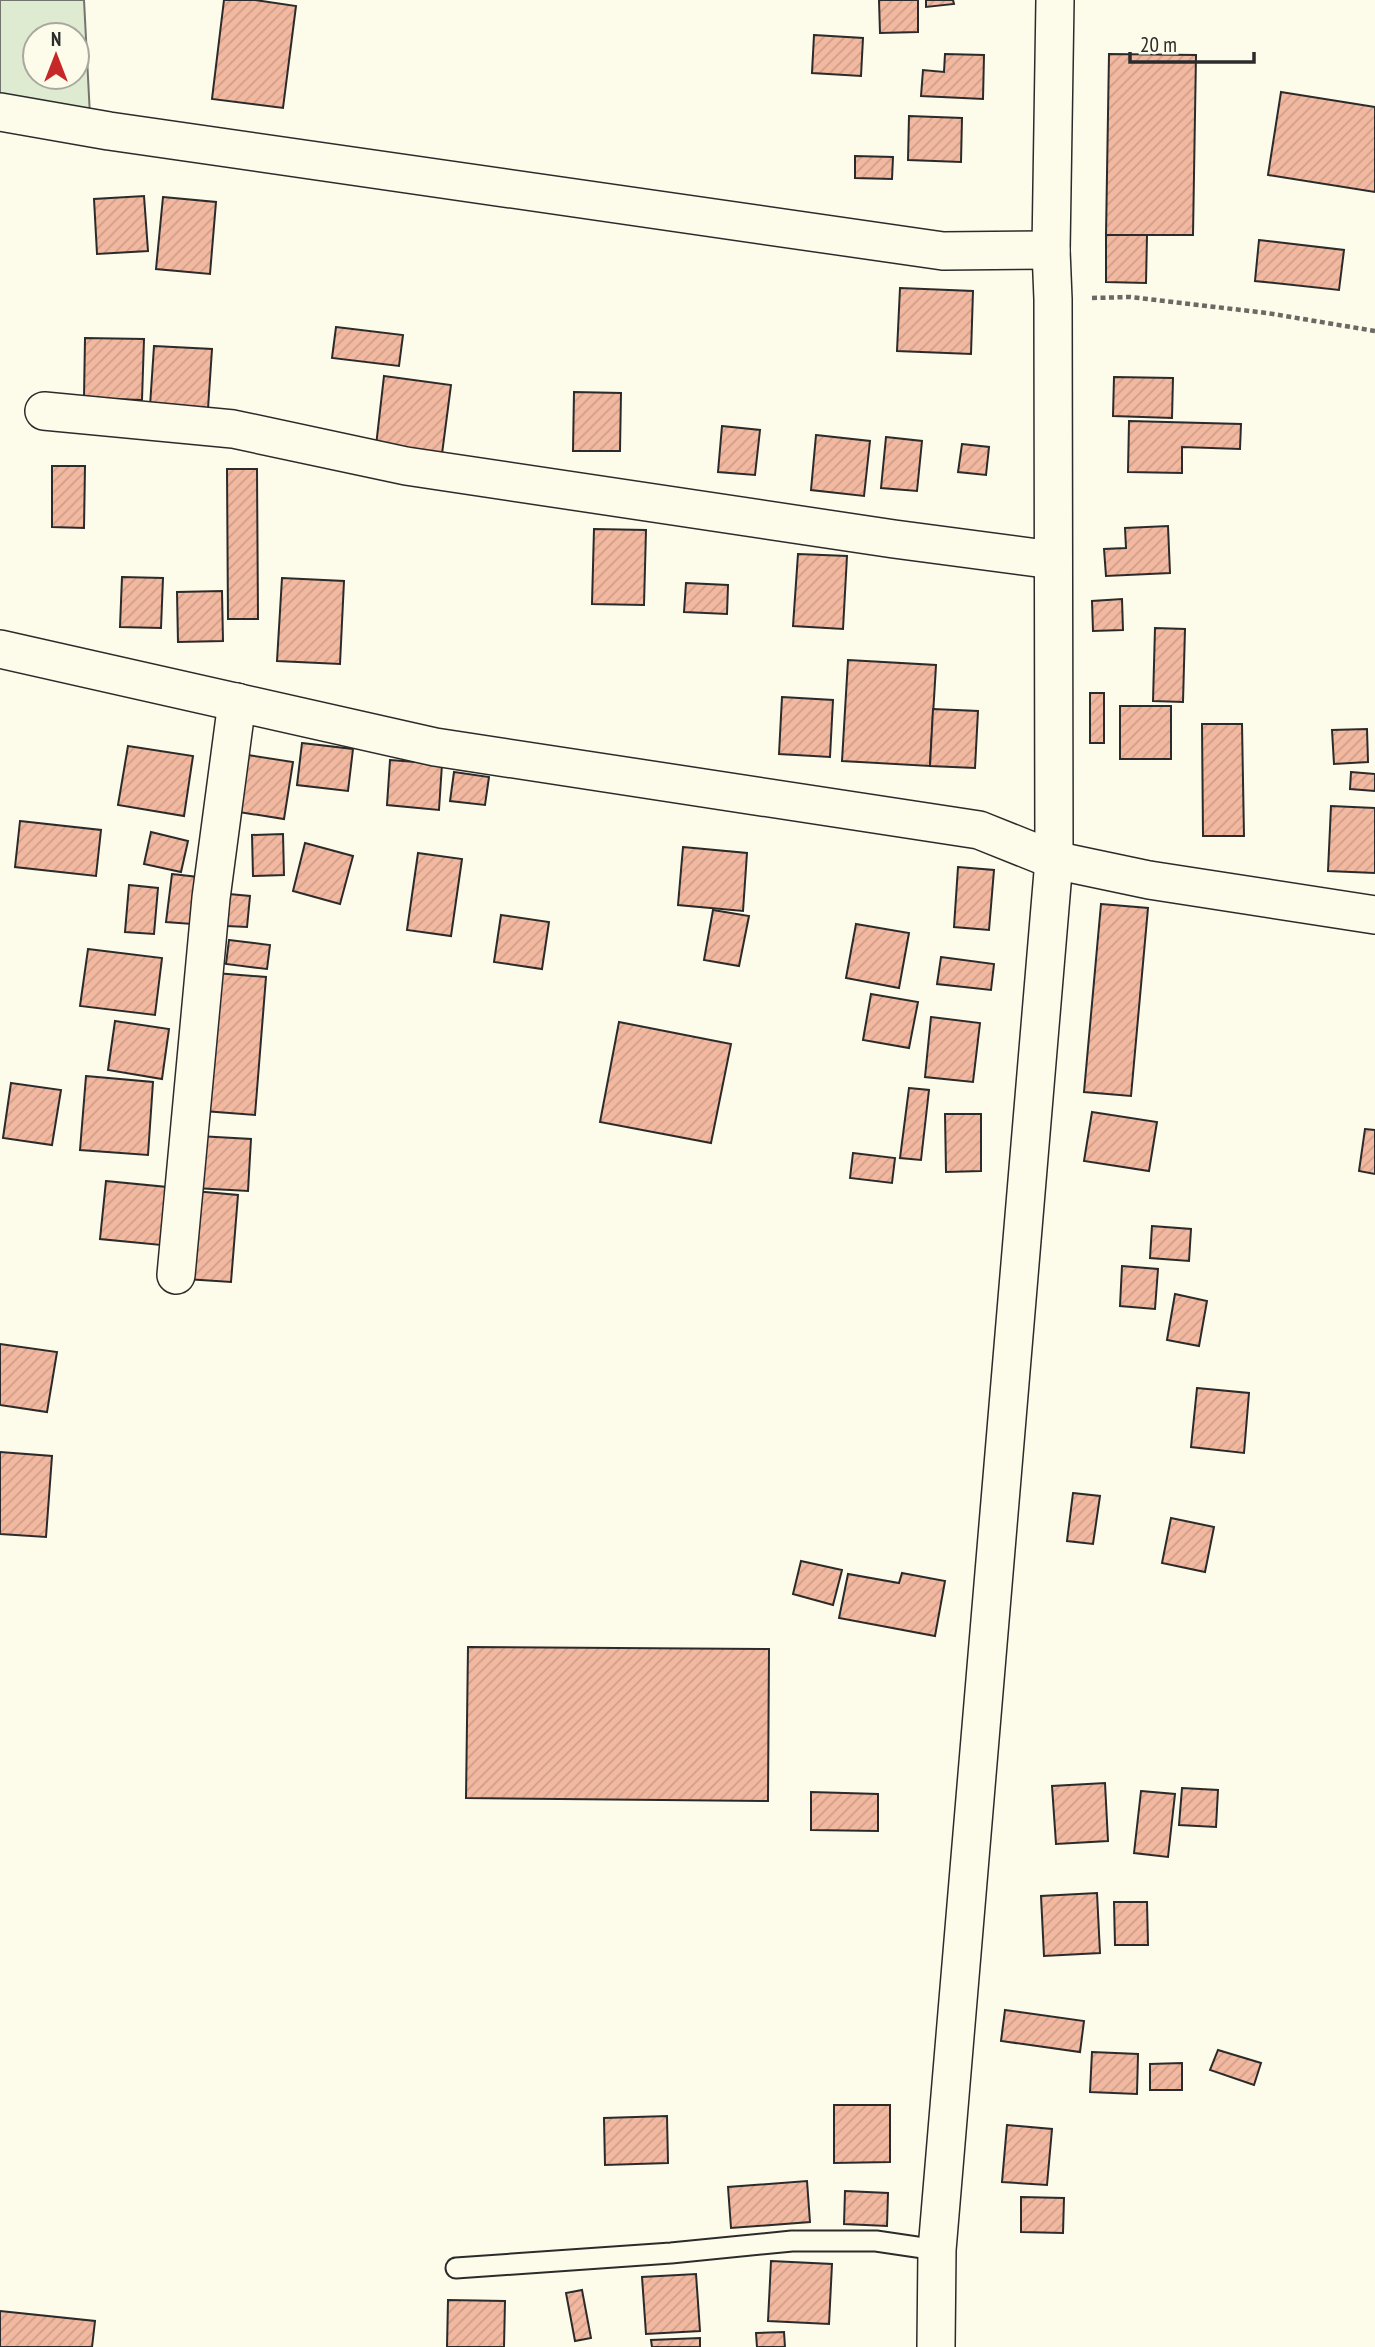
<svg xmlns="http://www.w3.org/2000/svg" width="1375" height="2347" font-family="'PT Sans Narrow',sans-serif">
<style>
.grass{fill:#deebd1;stroke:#74746e;stroke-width:2;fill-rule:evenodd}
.building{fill:url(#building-hatch);stroke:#2b2b2b;stroke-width:2}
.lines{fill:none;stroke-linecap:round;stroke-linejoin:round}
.service-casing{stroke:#2b2b2b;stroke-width:23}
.minor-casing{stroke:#2b2b2b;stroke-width:40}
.path{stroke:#6a6964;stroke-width:4.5;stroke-dasharray:5 3.5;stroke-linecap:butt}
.service{stroke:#fdfbea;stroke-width:19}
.minor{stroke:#fdfbea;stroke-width:37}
</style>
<defs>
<pattern id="building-hatch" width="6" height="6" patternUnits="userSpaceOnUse" patternTransform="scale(1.75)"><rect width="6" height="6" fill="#f2b8a0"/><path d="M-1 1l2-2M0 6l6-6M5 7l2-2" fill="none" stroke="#d09e8a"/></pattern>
</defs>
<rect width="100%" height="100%" fill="#fdfbea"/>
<!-- grass -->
<path class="grass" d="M0 0H84L90 116 0 111ZM35 35H77V77H35Z"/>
<!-- building -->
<g class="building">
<polygon points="224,0 255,0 296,6 283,108 212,99"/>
<polygon points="879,0 918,0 918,32 880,33"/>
<polygon points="926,0 953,0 954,4 926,7"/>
<polygon points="814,35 863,38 861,76 812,73"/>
<polygon points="945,54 984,55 983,99 921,96 923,70 944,72"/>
<polygon points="1109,54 1196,55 1193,235 1106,235"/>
<polygon points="1281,92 1375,107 1375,192 1268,175"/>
<polygon points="909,116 962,118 961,162 908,160"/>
<polygon points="855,156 893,157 892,179 855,178"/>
<polygon points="144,196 148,251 97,254 94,199"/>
<polygon points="163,197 216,202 210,274 156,269"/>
<polygon points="1106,235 1147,235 1146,283 1106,282"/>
<polygon points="1259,240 1344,250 1339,290 1255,281"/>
<polygon points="900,288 973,291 971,354 897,351"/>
<polygon points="336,327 403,335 399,366 332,358"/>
<polygon points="85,338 144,339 142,400 84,398"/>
<polygon points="154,346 212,349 208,409 150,406"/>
<polygon points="384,376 451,385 442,454 376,446"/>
<polygon points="1114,377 1173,378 1172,418 1113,416"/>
<polygon points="574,392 621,393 620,451 573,451"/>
<polygon points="1129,421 1241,424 1240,449 1182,447 1182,473 1128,472"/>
<polygon points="722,426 760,430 755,475 718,472"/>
<polygon points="816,435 870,441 864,496 811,490"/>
<polygon points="886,437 922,441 917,491 881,488"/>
<polygon points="962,444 989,447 986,475 958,472"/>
<polygon points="52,466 85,466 84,528 52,527"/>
<polygon points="227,469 257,469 258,619 228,619"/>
<polygon points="1168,526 1170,573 1106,576 1104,549 1126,548 1125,528"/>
<polygon points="594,529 646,530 644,605 592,604"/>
<polygon points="798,554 847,556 843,629 793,626"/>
<polygon points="122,577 163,578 161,628 120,627"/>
<polygon points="282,578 344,581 340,664 277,661"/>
<polygon points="686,583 728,585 727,614 684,612"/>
<polygon points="222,591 223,641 178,642 177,592"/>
<polygon points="1122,599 1123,630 1093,631 1092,601"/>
<polygon points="1155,628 1185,629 1183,702 1153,701"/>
<polygon points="848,660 936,665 930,766 842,761"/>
<rect x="1090" y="693" width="14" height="50"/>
<polygon points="782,697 833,700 830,757 779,754"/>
<rect x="1120" y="706" width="51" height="53"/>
<polygon points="933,709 978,711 975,768 930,766"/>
<polygon points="1202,724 1242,724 1244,836 1203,836"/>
<polygon points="1367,729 1368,762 1334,764 1332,730"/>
<polygon points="302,743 353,749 348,791 297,785"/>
<polygon points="128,746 193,756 184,816 118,805"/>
<polygon points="235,753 293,762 284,819 226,810"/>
<polygon points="390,760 442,764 439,810 387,805"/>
<polygon points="454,772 489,777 485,805 450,801"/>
<polygon points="1351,772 1375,774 1375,791 1350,789"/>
<polygon points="1331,806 1375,808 1375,873 1328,871"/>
<polygon points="20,821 101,830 96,876 15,867"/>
<polygon points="151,832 188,841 181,872 144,864"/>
<polygon points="283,834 284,875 253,876 252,835"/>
<polygon points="305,843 353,856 340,904 293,891"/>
<polygon points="683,847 747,853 743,911 678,905"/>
<polygon points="418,853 462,859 451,936 407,930"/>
<polygon points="958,867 994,870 989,930 954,927"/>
<polygon points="172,874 198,877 192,924 166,922"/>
<polygon points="129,885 158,888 154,934 125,932"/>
<polygon points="229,894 250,896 247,927 227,926"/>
<polygon points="1101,904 1148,908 1131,1096 1084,1092"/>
<polygon points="713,910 749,916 739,966 704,960"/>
<polygon points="501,915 549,922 542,969 494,962"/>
<polygon points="856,924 909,933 899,988 846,978"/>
<polygon points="229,940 270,945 267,969 226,964"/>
<polygon points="88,949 162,958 155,1015 80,1006"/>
<polygon points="941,957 994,964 991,990 937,984"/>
<polygon points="215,973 266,977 255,1115 204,1111"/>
<polygon points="871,994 918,1002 909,1048 863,1040"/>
<polygon points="931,1017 980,1023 973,1082 925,1077"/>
<polygon points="115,1021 169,1029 162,1079 108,1070"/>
<polygon points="619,1022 731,1044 711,1143 600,1122"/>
<polygon points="86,1076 153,1082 148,1155 80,1150"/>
<polygon points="11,1083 61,1090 52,1145 3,1138"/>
<polygon points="909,1088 929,1090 921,1160 900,1158"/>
<polygon points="1092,1112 1157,1122 1149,1171 1084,1161"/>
<polygon points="945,1114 981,1114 981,1171 946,1172"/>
<polygon points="1365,1129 1375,1130 1375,1174 1359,1171"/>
<polygon points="198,1136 251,1139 248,1191 195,1188"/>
<polygon points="853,1153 895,1158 892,1183 850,1178"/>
<polygon points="106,1181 167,1187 161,1245 100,1239"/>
<polygon points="194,1191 238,1195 231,1282 186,1279"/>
<polygon points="1152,1226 1191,1229 1189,1261 1150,1258"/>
<polygon points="1122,1266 1158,1269 1155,1309 1120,1306"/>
<polygon points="1175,1294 1207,1301 1199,1346 1167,1340"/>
<polygon points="0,1344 57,1352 47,1412 0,1405"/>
<polygon points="1197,1388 1249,1393 1244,1453 1191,1447"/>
<polygon points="0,1452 52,1456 46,1537 0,1534"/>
<polygon points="1073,1493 1100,1496 1093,1544 1067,1541"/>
<polygon points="1171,1518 1214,1527 1205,1572 1162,1563"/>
<polygon points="801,1561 842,1570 833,1605 793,1594"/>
<polygon points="902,1573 945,1581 935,1636 839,1618 848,1574 899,1583"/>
<polygon points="468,1647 769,1649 768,1801 466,1798"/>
<polygon points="1105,1783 1108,1841 1056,1844 1052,1786"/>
<polygon points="1182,1788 1218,1790 1216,1827 1179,1825"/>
<polygon points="1141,1791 1175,1794 1168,1857 1134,1853"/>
<polygon points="811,1792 878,1794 878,1831 811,1830"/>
<polygon points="1097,1893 1100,1953 1044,1956 1041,1896"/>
<polygon points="1114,1902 1147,1902 1148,1945 1115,1945"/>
<polygon points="1005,2010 1084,2021 1080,2052 1001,2041"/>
<polygon points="1218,2050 1261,2063 1254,2085 1210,2070"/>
<polygon points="1092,2052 1138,2054 1137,2094 1090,2092"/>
<polygon points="1182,2063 1182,2090 1150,2090 1150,2064"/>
<polygon points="834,2105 890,2105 890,2162 834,2163"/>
<polygon points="667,2116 668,2163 605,2165 604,2118"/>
<polygon points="1007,2125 1052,2129 1047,2185 1002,2182"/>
<polygon points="807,2181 810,2222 731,2228 728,2187"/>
<polygon points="845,2191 888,2193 887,2226 844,2224"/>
<polygon points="1021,2197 1064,2198 1063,2233 1021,2232"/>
<polygon points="771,2261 832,2264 829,2324 768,2321"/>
<polygon points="696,2274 700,2331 646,2334 642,2277"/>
<polygon points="582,2290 591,2338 575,2341 566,2293"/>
<polygon points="448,2300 505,2301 504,2347 447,2347"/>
<polygon points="0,2311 95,2321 92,2347 0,2347"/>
<polygon points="784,2332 785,2347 757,2347 756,2333"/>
<polygon points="700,2338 700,2347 652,2347 651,2340"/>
</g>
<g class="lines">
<!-- service casing -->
<g class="service-casing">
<polyline id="service" points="456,2268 671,2253 792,2241 876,2241 937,2250"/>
</g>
<!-- minor casing -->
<g class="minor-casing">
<g id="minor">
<polyline points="0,112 109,131 943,251 1051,250"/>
<polyline points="44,411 233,429 406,466 894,539 1053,560"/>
<polyline points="0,649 435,747 979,830 1054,860 1149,880 1375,915"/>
<polyline points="176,1275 211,898 237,702"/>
<polyline points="936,2347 937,2250 1054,860 1053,299 1051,250 1055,0"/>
</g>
</g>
<!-- path -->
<polyline class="path" points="1092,298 1130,297 1267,313 1375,331"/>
<!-- service -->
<use href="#service" class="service"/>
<!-- minor -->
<use href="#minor" class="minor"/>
</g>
<!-- north arrow -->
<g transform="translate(56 56)"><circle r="33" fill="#fdfbea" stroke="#a9a89e" stroke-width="2"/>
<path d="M0-5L12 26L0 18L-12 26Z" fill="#c62828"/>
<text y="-10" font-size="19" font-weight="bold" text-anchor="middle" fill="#2b2b2b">N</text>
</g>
<!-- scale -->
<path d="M1130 52v10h124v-10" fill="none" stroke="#2b2b2b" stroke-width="3.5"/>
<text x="1140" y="52" font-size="21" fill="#2b2b2b" stroke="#fdfbea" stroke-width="5" paint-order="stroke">20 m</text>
</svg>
